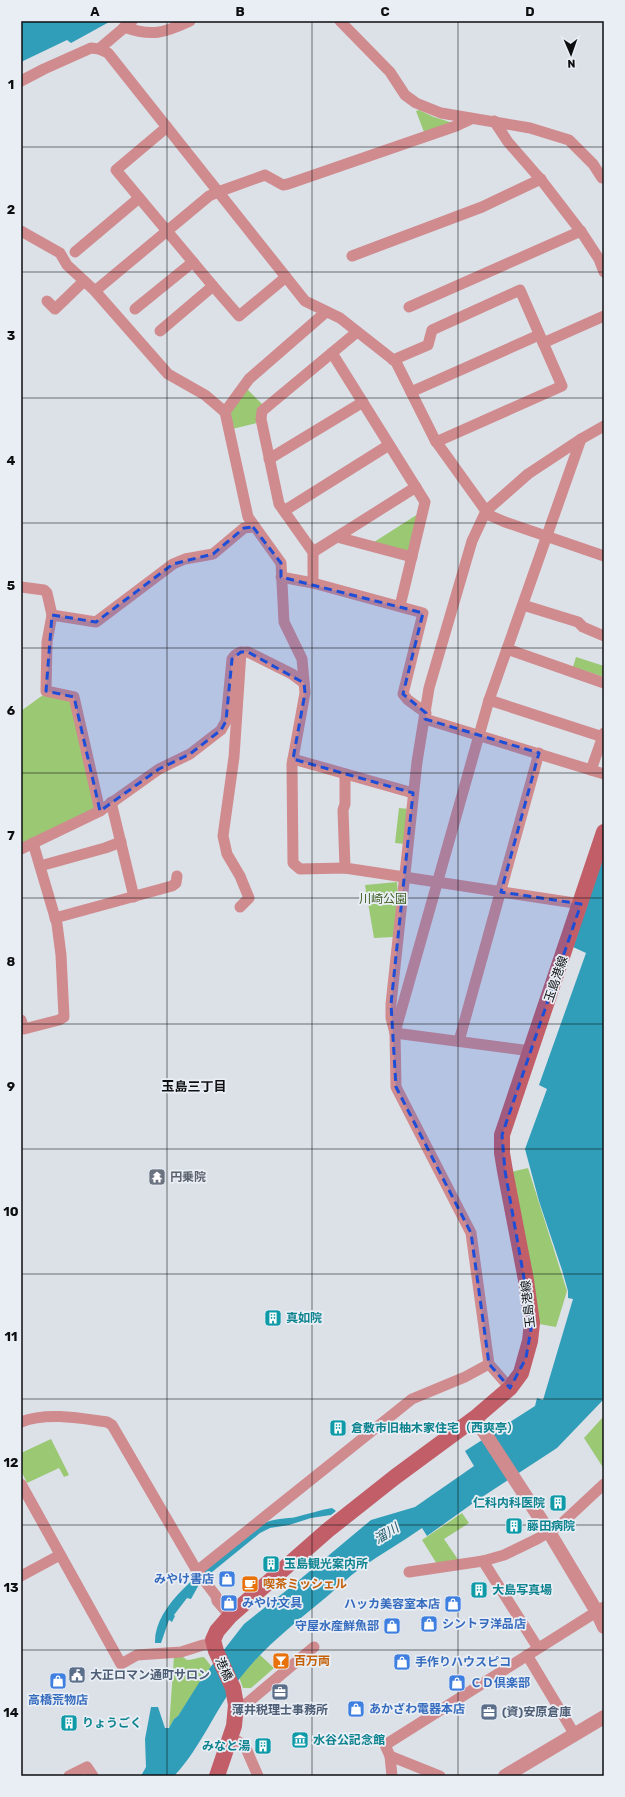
<svg xmlns="http://www.w3.org/2000/svg" width="625" height="1797" font-family="Rubik,'Noto Sans JP',sans-serif">
<style>
.green{fill:#9ac873}
.water{fill:#319eb9}
.lines{fill:none;stroke-linecap:round;stroke-linejoin:round}
.minor{stroke:#d08b8f;stroke-width:11}
.tertiary{stroke:#d08b8f;stroke-width:14}
.secondary{stroke:#c25e68;stroke-width:16}
.marked{fill:#1d4ed8;fill-opacity:0.2;stroke:#1d4ed8;stroke-width:3;stroke-dasharray:8 5;stroke-linejoin:round}
.grid{fill:none;stroke:#0c0e10;stroke-width:1;stroke-opacity:0.55}
.labels{text-anchor:middle;stroke-width:3.5;stroke-linejoin:round;paint-order:stroke}
.park-label{font-size:12px;fill:#3e5d20;stroke:#e9eef5}
.street-label{font-size:12px;fill:#0c0e10;stroke:#e9eef5}
.worship-label{font-size:12px;font-weight:bold;fill:#5b616d;stroke:#e9eef5;text-anchor:start}
.culture-label{font-size:12px;font-weight:bold;fill:#0d838f;stroke:#e9eef5;text-anchor:start}
.shop-label{font-size:12px;font-weight:bold;fill:#366cbe;stroke:#e9eef5;text-anchor:start}
.food-label{font-size:12px;font-weight:bold;fill:#c56008;stroke:#e9eef5;text-anchor:start}
.service-label{font-size:12px;font-weight:bold;fill:#4e5e75;stroke:#e9eef5;text-anchor:start}
.neighbourhood-label{font-size:13px;font-weight:bold;fill:#0c0e10;stroke:#e9eef5}
.water-label{font-size:13px;font-style:italic;fill:#225b6a;stroke:#e9eef5}
.neatline{fill:none;stroke:#0c0e10;stroke-width:1.5}
.grid-label{font-size:13px;text-anchor:middle;font-weight:bold;fill:#0c0e10}
</style>
<rect width="100%" height="100%" fill="#dce1e8"/>
<!-- green -->
<g class="green">
<polygon points="419,110 434,117 453,123 424,132 416,111"/>
<polygon points="246,388 262,404 257,423 232,429 228,412"/>
<polygon points="418,514 410,550 405,552 371,544"/>
<polygon points="576,657 604,666 604,677 573,667"/>
<polygon points="43,695 70,701 96,808 21,845 21,711"/>
<polygon points="399,808 409,809 405,844 395,843"/>
<polygon points="397,882 398,896 394,937 374,938 365,885"/>
<polygon points="528,1168 567,1291 556,1327 539,1324 511,1172"/>
<polygon points="603,1417 604,1418 604,1469 584,1438"/>
<polygon points="51,1439 69,1475 64,1477 59,1468 27,1483 21,1470 21,1453"/>
<polygon points="462,1513 469,1523 444,1539 459,1561 437,1564 422,1540"/>
<polygon points="260,1655 274,1668 251,1688 243,1688 239,1677"/>
<path d="M174 1656 183 1657 187 1660C194 1660 198 1657 204 1657L211 1666 178 1716 174 1719 169 1728Z"/>
</g>
<!-- water -->
<g class="water">
<polygon points="21,21 111,21 71,43 67,40 21,62"/>
<path d="M604 855V1399L557 1448 476 1501 427 1536 422 1528C402 1542 381 1554 361 1568 348 1577 336 1589 324 1599 294 1624 264 1647 240 1678 215 1709 201 1748 174 1776H141L146 1767 145 1739 151 1707H158L165 1728H169L174 1719 178 1716 202 1678 244 1624 292 1586 371 1520 415 1507 474 1466 465 1451 535 1406 537 1398 543 1400 573 1299 568 1298V1291L562 1270 539 1201 525 1149 547 1089 539 1085 586 953 573 947Z"/>
<path d="M332 1508 336 1511 331 1515 311 1518 289 1525 270 1528 260 1533 201 1581 191 1599 187 1598 174 1615 175 1616 172 1622 169 1620 161 1643H155C154 1604 205 1570 232 1548 242 1540 252 1530 263 1524 272 1518 287 1519 296 1517 308 1514 320 1510 332 1508Z"/>
</g>
<g class="lines">
<!-- minor -->
<g class="minor">
<polyline points="340,21 390,72 405,95 416,103 441,113 530,128 569,140 593,164 602,178 604,178"/>
<path d="M124 27C152 37 164 33 190 21"/>
<polyline points="99,49 132,21"/>
<polyline points="21,81 44,69 91,48 99,49 108,53 305,301 340,318 396,362 435,440 486,511 491,516 505,522 604,556"/>
<polyline points="494,121 508,142 542,181 582,233 599,259 604,272"/>
<polyline points="167,127 116,170 213,286"/>
<polyline points="21,231 60,253 67,265 95,291 168,374 205,395 225,412 248,517 281,563 284,622 302,659 305,693 293,759 413,793"/>
<polyline points="75,252 139,198"/>
<polyline points="352,256 482,207 541,179"/>
<polyline points="95,291 209,196 218,192 265,175 283,185 288,184 456,126 471,119"/>
<polyline points="47,301 55,309 84,281"/>
<polyline points="409,307 581,231"/>
<polyline points="135,309 193,262"/>
<polyline points="160,331 213,286 239,316 286,277"/>
<polyline points="357,332 262,411 261,419 279,504 313,552 313,583 423,613 403,694 408,700 426,713"/>
<polyline points="543,343 604,316"/>
<polyline points="332,353 425,502 400,606"/>
<polyline points="393,360 428,345 432,330 520,290 562,386 436,442"/>
<polyline points="411,392 539,335"/>
<polyline points="225,412 249,379 326,312"/>
<polyline points="269,459 363,402"/>
<polyline points="284,511 389,445"/>
<polyline points="337,537 412,557"/>
<polyline points="313,552 416,487"/>
<polyline points="281,577 313,583"/>
<polyline points="21,587 44,590 47,593 52,615 96,622 173,564 185,559 213,554 244,528 253,527"/>
<polyline points="523,605 578,622 583,627 604,636"/>
<polyline points="52,615 47,642 46,691 74,697 100,811"/>
<polyline points="507,649 604,683"/>
<polyline points="489,700 603,737"/>
<polyline points="425,719 604,774"/>
<polyline points="293,759 292,764 293,863 300,869 345,868 581,904"/>
<polyline points="591,770 604,733"/>
<polyline points="111,802 134,897"/>
<path d="M21 849 100 811 159 769 190 754 221 730 226 721 232 659C236 652 241 652 248 652L292 674 304 683"/>
<polyline points="40,866 105,848 121,842"/>
<polyline points="345,868 343,810 345,804 345,774"/>
<polyline points="240,907 249,898 240,876 227,854 223,836 234,757 241,652"/>
<polyline points="55,918 172,886 176,883 177,876"/>
<polyline points="21,1020 24,1029 59,1020 64,1017 61,955 57,924 33,843"/>
<polyline points="395,1032 489,700 581,439"/>
<polyline points="395,1033 531,1051"/>
<polyline points="459,1041 539,753"/>
<polyline points="489,1364 510,1388"/>
<path d="M21 1422C47 1412 79 1418 107 1422L112 1425 197 1571 216 1596 217 1601 230 1616"/>
<polyline points="21,1484 121,1664 137,1655 181,1652 203,1645 214,1644"/>
<polyline points="483,1561 538,1648"/>
<polyline points="197,1571 412,1399 465,1377 489,1364 471,1233 396,1087 395,1033 391,1018 391,1004 417,762 429,688 472,541 486,511 528,474 581,439 604,426"/>
<polyline points="409,1572 483,1561 504,1555 537,1539 559,1526 604,1484"/>
<polyline points="21,1576 60,1555"/>
<polyline points="527,1655 575,1735"/>
<polyline points="236,1705 246,1704 314,1647"/>
<polyline points="231,1737 245,1746 258,1776"/>
<polyline points="390,1756 440,1776"/>
<polyline points="69,1776 87,1767 93,1776"/>
<polyline points="392,1776 390,1756 385,1745 604,1607"/>
</g>
<!-- tertiary -->
<g class="tertiary">
<polyline points="475,1418 549,1532 597,1612 604,1627"/>
<polyline points="505,1776 604,1717"/>
</g>
<!-- secondary -->
<polyline class="secondary" points="217,1776 234,1726 236,1705 233,1688 216,1651 213,1640 217,1631 230,1616 328,1530 395,1477 475,1418 510,1388 521,1373 530,1341 532,1323 526,1280 505,1171 502,1153 502,1135 604,832"/>
</g>
<!-- marked area -->
<path class="marked" d="M253 527 281 563V577L423 613 403 694 426 713 425 719 539 753 501 892 581 904 502 1135 505 1171 532 1323 526 1358 510 1388 489 1364 471 1233 396 1087 391 1004 413 793 293 759 305 693 304 683 248 652H241L232 659 226 721 221 730 190 754 159 769 100 811 74 697 46 691 52 615 96 622 173 564 213 554 244 528Z"/>
<!-- grid -->
<path class="grid" d="M167 21V1776M312 21V1776M458 21V1776M21 147H604M21 272H604M21 398H604M21 523H604M21 648H604M21 773H604M21 898H604M21 1024H604M21 1149H604M21 1274H604M21 1399H604M21 1525H604M21 1650H604"/>
<!-- icons -->
<defs>
<g id="temple-square" transform="scale(0.9)"><rect x="-9" y="-9" width="18" height="18" rx="4" fill="#6b7280" stroke="#e9eef5"/><path d="M0-6L5-2H3V0L6.5 2.5H4V6H1.5V3h-3V6H-4V2.5H-6.5L-3 0V-2H-5Z" fill="#fff"/></g>
<g id="building-square" transform="scale(0.9)"><rect x="-9" y="-9" width="18" height="18" rx="4" fill="#0f9aa8" stroke="#e9eef5"/><path d="M-4-6H4V6H1V3H-1V6H-4ZM-2.5-4.3h1.7v1.8h-1.7ZM.8-4.3h1.7v1.8H.8ZM-2.5-1h1.7V.8h-1.7ZM.8-1h1.7V.8H.8Z" fill="#fff"/></g>
<g id="shop-square" transform="scale(0.9)"><rect x="-9" y="-9" width="18" height="18" rx="4" fill="#3f7fe0" stroke="#e9eef5"/><path d="M-5-2.5h2.3a2.7 3.5 0 0 1 5.4 0H5L5.5 6h-11ZM-1.5-2.5h3a1.5 2.3 0 0 0-3 0Z" fill="#fff"/></g>
<g id="cafe-square" transform="scale(0.9)"><rect x="-9" y="-9" width="18" height="18" rx="4" fill="#e8710a" stroke="#e9eef5"/><path d="M-5.5-4.5H6V0H3Q3 3.5 0 3.5H-2.5Q-5.5 3.5-5.5 0ZM3-3.2v2h1.7v-2ZM-6 4.5H4V6H-6Z" fill="#fff"/></g>
<g id="bar-square" transform="scale(0.9)"><rect x="-9" y="-9" width="18" height="18" rx="4" fill="#e8710a" stroke="#e9eef5"/><path d="M-6-5H6L.8 .8V4.5H3.5V6h-7V4.5H-.8V.8Z" fill="#fff"/></g>
<g id="civic-square" transform="scale(0.9)"><rect x="-9" y="-9" width="18" height="18" rx="4" fill="#5c6f8a" stroke="#e9eef5"/><path d="M-.6-6.5H3V-4.5H.6V-3L4-1V1h2V6H-6V1h2V-1L-.6-3ZM-1.2 2.5V6h2.4V2.5Z" fill="#fff"/></g>
<g id="office-square" transform="scale(0.9)"><rect x="-9" y="-9" width="18" height="18" rx="4" fill="#5c6f8a" stroke="#e9eef5"/><path d="M-6-3h4V-5.5h4V-3h4V5H-6ZM-1-4.5V-3h2v-1.5ZM-6 0V1H6V0Z" fill="#fff"/></g>
<g id="museum-square" transform="scale(0.9)"><rect x="-9" y="-9" width="18" height="18" rx="4" fill="#0f9aa8" stroke="#e9eef5"/><path d="M0-6L6-3V-2H-6V-3ZM-5-1h2V3h-2ZM-1-1h2V3h-2ZM3-1h2V3H3ZM-6 4H6V6H-6Z" fill="#fff"/></g>
</defs>
<g fill-rule="evenodd">
<use href="#temple-square" x="157" y="1177"/>
<use href="#building-square" x="273" y="1318"/>
<use href="#building-square" x="338" y="1428"/>
<use href="#building-square" x="558" y="1503"/>
<use href="#building-square" x="514" y="1526"/>
<use href="#building-square" x="271" y="1564"/>
<use href="#shop-square" x="227" y="1579"/>
<use href="#cafe-square" x="250" y="1584"/>
<use href="#building-square" x="479" y="1590"/>
<use href="#shop-square" x="229" y="1603"/>
<use href="#shop-square" x="453" y="1604"/>
<use href="#shop-square" x="429" y="1624"/>
<use href="#shop-square" x="392" y="1626"/>
<use href="#bar-square" x="281" y="1661"/>
<use href="#shop-square" x="402" y="1662"/>
<use href="#civic-square" x="77" y="1675"/>
<use href="#shop-square" x="58" y="1681"/>
<use href="#shop-square" x="457" y="1683"/>
<use href="#office-square" x="280" y="1692"/>
<use href="#shop-square" x="356" y="1709"/>
<use href="#office-square" x="489" y="1712"/>
<use href="#building-square" x="69" y="1723"/>
<use href="#museum-square" x="300" y="1740"/>
<use href="#building-square" x="263" y="1746"/>
</g>
<g class="labels">
<!-- park labels -->
<g class="park-label">
<text x="383" y="903">川崎公園</text>
</g>
<!-- street labels -->
<g class="street-label">
<text transform="translate(556 979) rotate(-71)" y="4">玉島港線</text>
<text transform="translate(528 1304) rotate(-96)" y="4">玉島港線</text>
<text transform="translate(224 1669) rotate(65)" y="4">港橋</text>
</g>
<!-- worship labels -->
<g class="worship-label">
<text x="170" y="1181">円乗院</text>
</g>
<!-- culture labels -->
<g class="culture-label">
<text x="286" y="1322">真如院</text>
<text x="351" y="1432">倉敷市旧柚木家住宅（西爽亭）</text>
<text x="545" y="1507" text-anchor="end">仁科内科医院</text>
<text x="527" y="1530">藤田病院</text>
<text x="284" y="1568">玉島観光案内所</text>
<text x="492" y="1594">大島写真場</text>
<text x="82" y="1727">りょうごく</text>
<text x="313" y="1744">水谷公記念館</text>
<text x="250" y="1750" text-anchor="end">みなと湯</text>
</g>
<!-- shop labels -->
<g class="shop-label">
<text x="214" y="1583" text-anchor="end">みやけ書店</text>
<text x="242" y="1607">みやけ文具</text>
<text x="440" y="1608" text-anchor="end">ハッカ美容室本店</text>
<text x="442" y="1628">シントヲ洋品店</text>
<text x="379" y="1630" text-anchor="end">守屋水産鮮魚部</text>
<text x="415" y="1666">手作りハウスピコ</text>
<text x="470" y="1687">ＣＤ倶楽部</text>
<text x="58" y="1704" text-anchor="middle">高橋荒物店</text>
<text x="369" y="1713">あかざわ電器本店</text>
</g>
<!-- food labels -->
<g class="food-label">
<text x="263" y="1588">喫茶ミッシェル</text>
<text x="294" y="1665">百万両</text>
</g>
<!-- service labels -->
<g class="service-label">
<text x="90" y="1679">大正ロマン通町サロン</text>
<text x="280" y="1714" text-anchor="middle">薄井税理士事務所</text>
<text x="502" y="1716">(資)安原倉庫</text>
</g>
<!-- neighbourhood labels -->
<g class="neighbourhood-label">
<text x="194" y="1091">玉島三丁目</text>
</g>
<!-- water labels -->
<g class="water-label">
<text transform="translate(386 1533) rotate(-32)" y="5">溜川</text>
</g>
</g>
<!-- border -->
<rect width="625" height="1797" fill="none" stroke="#e9eef5" stroke-width="44"/>
<!-- north arrow -->
<g transform="translate(571 54) rotate(178)" stroke="#e9eef5" stroke-width="3" paint-order="stroke">
<path d="M0-3L7 15L0 10L-7 15Z" fill="#0c0e10"/>
<text y="-6" font-size="11" font-weight="bold" text-anchor="middle" fill="#0c0e10">N</text>
</g>
<rect x="22" y="22" width="581" height="1753" class="neatline"/>
<g class="grid-label">
<text x="95" y="16">A</text>
<text x="240" y="16">B</text>
<text x="385" y="16">C</text>
<text x="530" y="16">D</text>
<text x="11" y="89">1</text>
<text x="11" y="214">2</text>
<text x="11" y="340">3</text>
<text x="11" y="465">4</text>
<text x="11" y="590">5</text>
<text x="11" y="715">6</text>
<text x="11" y="840">7</text>
<text x="11" y="966">8</text>
<text x="11" y="1091">9</text>
<text x="11" y="1216">10</text>
<text x="11" y="1341">11</text>
<text x="11" y="1467">12</text>
<text x="11" y="1592">13</text>
<text x="11" y="1717">14</text>
</g>
</svg>
